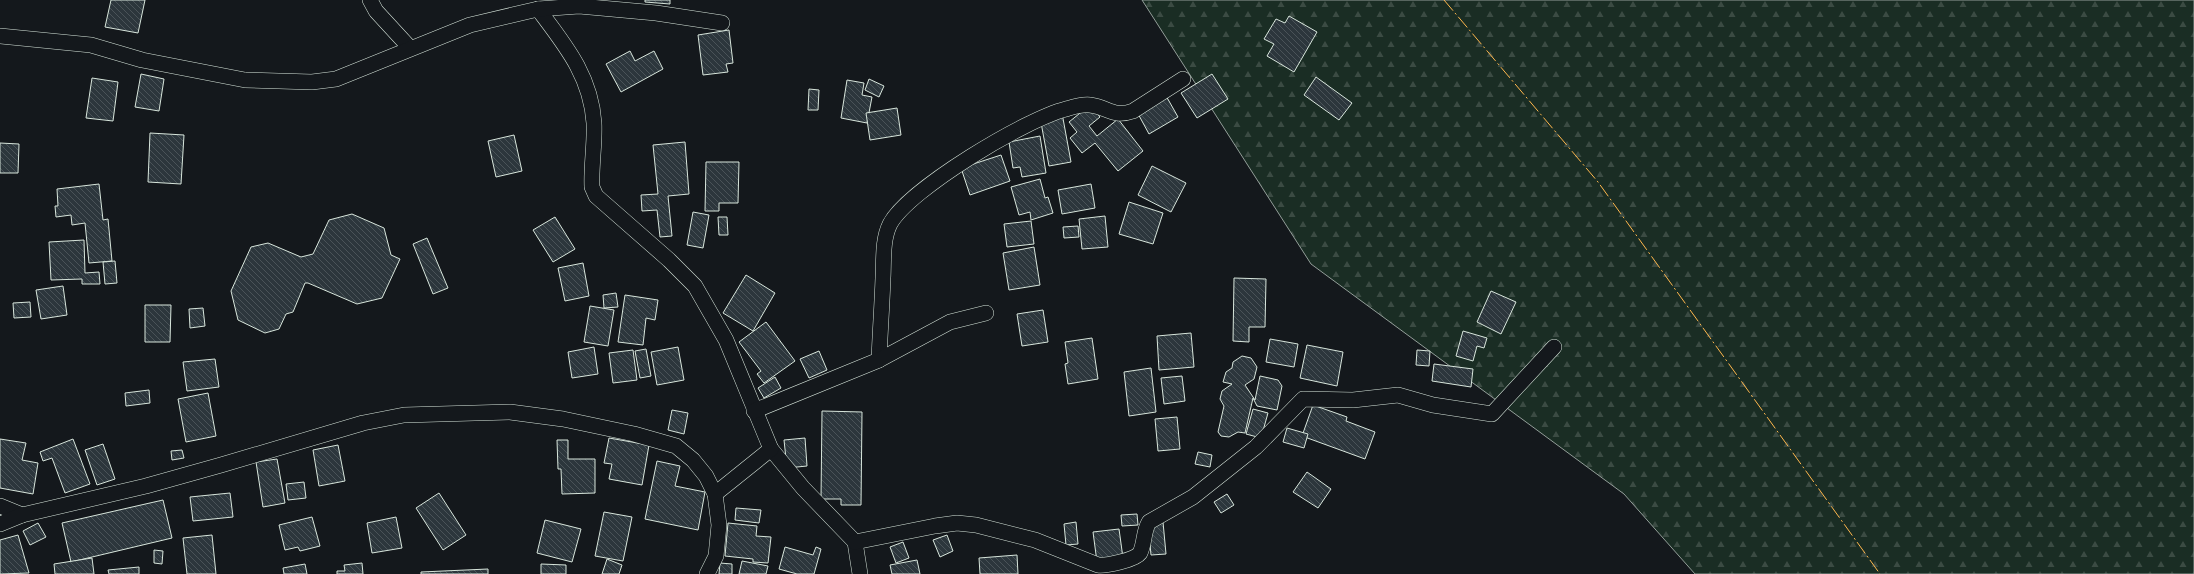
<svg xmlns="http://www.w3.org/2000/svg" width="2194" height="574" viewBox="0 0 2194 574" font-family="Mulish,sans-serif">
  <defs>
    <pattern id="forest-firs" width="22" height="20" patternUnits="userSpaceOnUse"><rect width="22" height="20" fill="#1a2d24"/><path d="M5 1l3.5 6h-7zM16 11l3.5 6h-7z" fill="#3b4b43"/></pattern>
    <pattern id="building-back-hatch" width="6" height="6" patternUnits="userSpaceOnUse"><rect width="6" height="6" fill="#2c363c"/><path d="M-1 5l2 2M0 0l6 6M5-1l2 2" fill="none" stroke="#4a5358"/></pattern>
  </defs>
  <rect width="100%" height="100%" fill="#14181c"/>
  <!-- forest -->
  <polygon fill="url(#forest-firs)" stroke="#939e99" points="1142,0 2194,0 2194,574 1695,574 1624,494 1311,264"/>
  <!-- building -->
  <g fill="url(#building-back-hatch)" stroke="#d8e6dc">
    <polygon points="111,0 145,0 138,33 105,27"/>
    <polygon points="645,0 670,0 670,4 645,2"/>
    <polygon points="1289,16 1317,32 1294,72 1267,56 1274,44 1264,39 1276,19 1285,23"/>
    <polygon points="729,30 733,63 726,64 728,72 703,75 698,35"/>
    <polygon points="630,51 635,61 654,51 663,69 621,92 606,64"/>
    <polygon points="141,74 164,79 159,111 135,107"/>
    <polygon points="1212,74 1228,99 1197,118 1181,93"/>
    <polygon points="1316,77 1352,103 1339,120 1304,95"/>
    <polygon points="92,78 118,82 113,121 86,118"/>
    <polygon points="869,79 884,86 879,97 865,90"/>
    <polygon points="847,80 864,83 862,95 872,97 867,123 841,118"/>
    <polygon points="809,89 819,90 818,110 808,110"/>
    <polygon points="1165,94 1178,117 1149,134 1136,110"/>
    <polygon points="1090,105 1100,117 1089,126 1097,136 1118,119 1143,151 1118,171 1095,143 1082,153 1070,138 1077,132 1069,122"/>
    <polygon points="897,108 901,135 870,140 866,113"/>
    <polygon points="1062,113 1071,162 1049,166 1040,117"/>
    <polygon points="150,133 184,135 181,184 148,182"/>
    <polygon points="514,135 522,171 496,177 488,141"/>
    <polygon points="1040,136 1046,173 1022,177 1020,167 1013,168 1009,142"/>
    <polygon points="685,142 689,194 668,196 672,236 660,237 657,210 642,211 641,195 658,194 653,145"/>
    <polygon points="0,143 19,144 18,173 0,173"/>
    <polygon points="1001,155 1010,181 970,195 961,168"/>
    <polygon points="706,162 739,162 738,203 719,203 719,211 705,211"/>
    <polygon points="1152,166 1186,183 1171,212 1138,195"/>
    <polygon points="1040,179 1045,198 1048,197 1053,213 1031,220 1030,212 1019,215 1011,187"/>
    <polygon points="99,184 103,220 108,219 112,261 89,263 85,223 72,225 71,215 56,217 55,206 58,206 57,189"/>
    <polygon points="1091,184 1095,208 1062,214 1058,190"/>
    <polygon points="1129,202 1163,213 1153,244 1119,234"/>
    <polygon points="693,212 709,215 703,248 687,245"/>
    <polygon points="352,214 384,228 391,255 400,259 382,298 357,304 308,283 305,283 293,312 286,314 279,329 265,333 238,320 231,291 251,247 268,243 301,257 313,254 329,220"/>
    <polygon points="1105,216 1108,247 1082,249 1079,219"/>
    <polygon points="555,217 575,249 553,262 533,230"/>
    <polygon points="718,217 727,217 728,235 719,235"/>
    <polygon points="1031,221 1034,244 1007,247 1004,224"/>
    <polygon points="1078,226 1079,237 1064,238 1063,227"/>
    <polygon points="427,238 448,288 433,294 413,244"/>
    <polygon points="84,240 85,273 99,272 100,284 82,284 82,279 51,280 49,242"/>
    <polygon points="1034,247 1040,285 1009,290 1003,253"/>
    <polygon points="115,261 117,283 105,284 103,262"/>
    <polygon points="583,263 589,296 565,301 558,268"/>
    <polygon points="746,275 775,293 753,331 723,313"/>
    <polygon points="1234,278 1266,279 1265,327 1249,327 1249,342 1233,341"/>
    <polygon points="63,286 67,315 41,319 36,290"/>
    <polygon points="1491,291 1516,302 1501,334 1477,322"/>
    <polygon points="616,293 618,307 604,308 603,295"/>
    <polygon points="625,295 658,300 655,320 646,318 643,345 618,342"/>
    <polygon points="30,302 31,317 14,318 13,303"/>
    <polygon points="145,305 171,305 170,342 145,342"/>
    <polygon points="590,306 614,310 608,346 584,342"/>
    <polygon points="203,308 205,326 190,328 189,309"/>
    <polygon points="1043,310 1048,342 1022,346 1017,314"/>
    <polygon points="766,322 795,361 764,383 757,374 761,371 739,342"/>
    <polygon points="1463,331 1487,338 1484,348 1477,346 1473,361 1456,356"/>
    <polygon points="1191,333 1194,367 1159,370 1157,336"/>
    <polygon points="1092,338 1098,379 1068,384 1065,364 1068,363 1065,342"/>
    <polygon points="1270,339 1298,344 1294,367 1266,362"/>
    <polygon points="1307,345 1343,352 1337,386 1300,378"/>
    <polygon points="594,347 598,374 572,378 568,352"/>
    <polygon points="678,347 684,380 657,385 651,352"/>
    <polygon points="646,349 651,376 640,378 635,351"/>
    <polygon points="633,350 637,380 613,383 609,353"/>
    <polygon points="1417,350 1430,351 1429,366 1416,365"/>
    <polygon points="819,351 827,370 809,378 800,359"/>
    <polygon points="1242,356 1251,358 1257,367 1254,379 1245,385 1255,400 1260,376 1278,380 1282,386 1277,410 1257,406 1253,398 1245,433 1238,432 1229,437 1221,436 1218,432 1224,406 1220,399 1222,391 1232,384 1223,382 1226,372 1232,368 1233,362"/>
    <polygon points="215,359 219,387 187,391 183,362"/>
    <polygon points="1434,364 1473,369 1471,387 1432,381"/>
    <polygon points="1151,368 1156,412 1129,416 1124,372"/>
    <polygon points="1182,376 1185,401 1164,404 1161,378"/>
    <polygon points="775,377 781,388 764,398 758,388"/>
    <polygon points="149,390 150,403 126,406 125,393"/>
    <polygon points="208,393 216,436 186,442 178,399"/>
    <polygon points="1313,405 1347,417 1346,421 1375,432 1365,459 1302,436"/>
    <polygon points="1253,409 1268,413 1261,438 1246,434"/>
    <polygon points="672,410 688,413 684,434 668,430"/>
    <polygon points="822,411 862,412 861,505 841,505 841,499 821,499"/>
    <polygon points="1177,417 1180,449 1158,451 1155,419"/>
    <polygon points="1287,428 1308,434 1304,448 1283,442"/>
    <polygon points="609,438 649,445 642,485 609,479 612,464 604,463"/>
    <polygon points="805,438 807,466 787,468 784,440"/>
    <polygon points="0,439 26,443 22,460 38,463 33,494 0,488"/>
    <polygon points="73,439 90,484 65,493 52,458 43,461 40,452"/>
    <polygon points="557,440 568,440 568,459 595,459 595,493 562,494 561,469 558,469"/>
    <polygon points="103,444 115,479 97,485 85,450"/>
    <polygon points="338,445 345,481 319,486 313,450"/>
    <polygon points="182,450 184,458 172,460 171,451"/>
    <polygon points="1198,452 1212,455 1210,467 1195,464"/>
    <polygon points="277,459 285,503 263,507 256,462"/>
    <polygon points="657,461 680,466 675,486 705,492 698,530 645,519"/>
    <polygon points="1307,472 1331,489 1318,508 1293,492"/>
    <polygon points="304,482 306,498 288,500 286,484"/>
    <polygon points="230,493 233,517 193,521 190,497"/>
    <polygon points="439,493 466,535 443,550 416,508"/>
    <polygon points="1227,494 1234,505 1221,513 1214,502"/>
    <polygon points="163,500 172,538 71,562 62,523"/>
    <polygon points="736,508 761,510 759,523 735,520"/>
    <polygon points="604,512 632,517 623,561 595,556"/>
    <polygon points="1137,514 1138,525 1122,526 1121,515"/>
    <polygon points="312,517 320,546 300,551 298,547 285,550 279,525"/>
    <polygon points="396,517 402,548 372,553 367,523"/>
    <polygon points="545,520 581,529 572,562 537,553"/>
    <polygon points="1076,522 1078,544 1066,545 1064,524"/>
    <polygon points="1163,522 1166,554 1151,555 1148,523"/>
    <polygon points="38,523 46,537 30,545 23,531"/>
    <polygon points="728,523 757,526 756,536 771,537 768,563 753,562 753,559 725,556"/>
    <polygon points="1119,529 1123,558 1097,562 1093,532"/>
    <polygon points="18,535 29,573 0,574 0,540"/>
    <polygon points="212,535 216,574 187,574 183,538"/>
    <polygon points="947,535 953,551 940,557 933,540"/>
    <polygon points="903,542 909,558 896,563 890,547"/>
    <polygon points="785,547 813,555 816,547 821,549 814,574 797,574 779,569"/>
    <polygon points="154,550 163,551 162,564 154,563"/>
    <polygon points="1017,555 1018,574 980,574 979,558"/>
    <polygon points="92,558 94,574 55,574 54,564"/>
    <polygon points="607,559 622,565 619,574 602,574"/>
    <polygon points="917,560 920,574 892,574 890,565"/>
    <polygon points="742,561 768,566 766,574 739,574"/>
    <polygon points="362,563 363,574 337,574 337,571 345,571 344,565"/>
    <polygon points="720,563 732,564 732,574 719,574"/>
    <polygon points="305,564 307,574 284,574 283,568"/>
    <polygon points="541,564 566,565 566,574 541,574"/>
    <polygon points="139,567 139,574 109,574 108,570"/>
    <polygon points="488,569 488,574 421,574 421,572"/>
  </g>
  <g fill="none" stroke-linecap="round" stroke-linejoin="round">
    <!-- street casing -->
    <g stroke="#d8e6dc" stroke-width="16">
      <g id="street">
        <polyline points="370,0 376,11 410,48"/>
        <path d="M538,9C565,45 591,76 594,123C595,144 591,166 592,187L596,196L669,260L695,286L726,340L771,449L803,488L855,542L860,574"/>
        <polyline points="0,36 91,45 142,60 245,80 312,82 336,79 470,25 538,9 579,6 656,13 722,23"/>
        <path d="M879,360C880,333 882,306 883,278C884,261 882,240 890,224C909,189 1026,119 1066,109C1073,107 1082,104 1090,105C1108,107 1113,118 1133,111L1183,79"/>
        <polyline points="754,411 879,360 950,322 986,313"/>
        <polyline points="715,494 771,449"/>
        <polyline points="0,506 22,515"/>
        <polyline points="0,524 22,515 146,486 221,465 363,423 404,415 510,412 563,419 634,434 676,446 693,460 706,476 715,494 719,525 716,556 707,574"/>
        <path d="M855,542L935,526L957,523L976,525L1035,540L1098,565C1106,566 1135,560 1140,553C1145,543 1143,532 1149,522L1193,497L1256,447L1303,399L1353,400L1398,395L1433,405L1492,414L1554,347"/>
      </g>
    </g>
    <!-- street -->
    <use href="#street" stroke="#14181c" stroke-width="15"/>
    <!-- power -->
    <polyline stroke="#ffb74d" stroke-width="1" stroke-dasharray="14 3 2 3" stroke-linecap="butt" points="1444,0 1598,182 1880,574"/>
  </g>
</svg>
